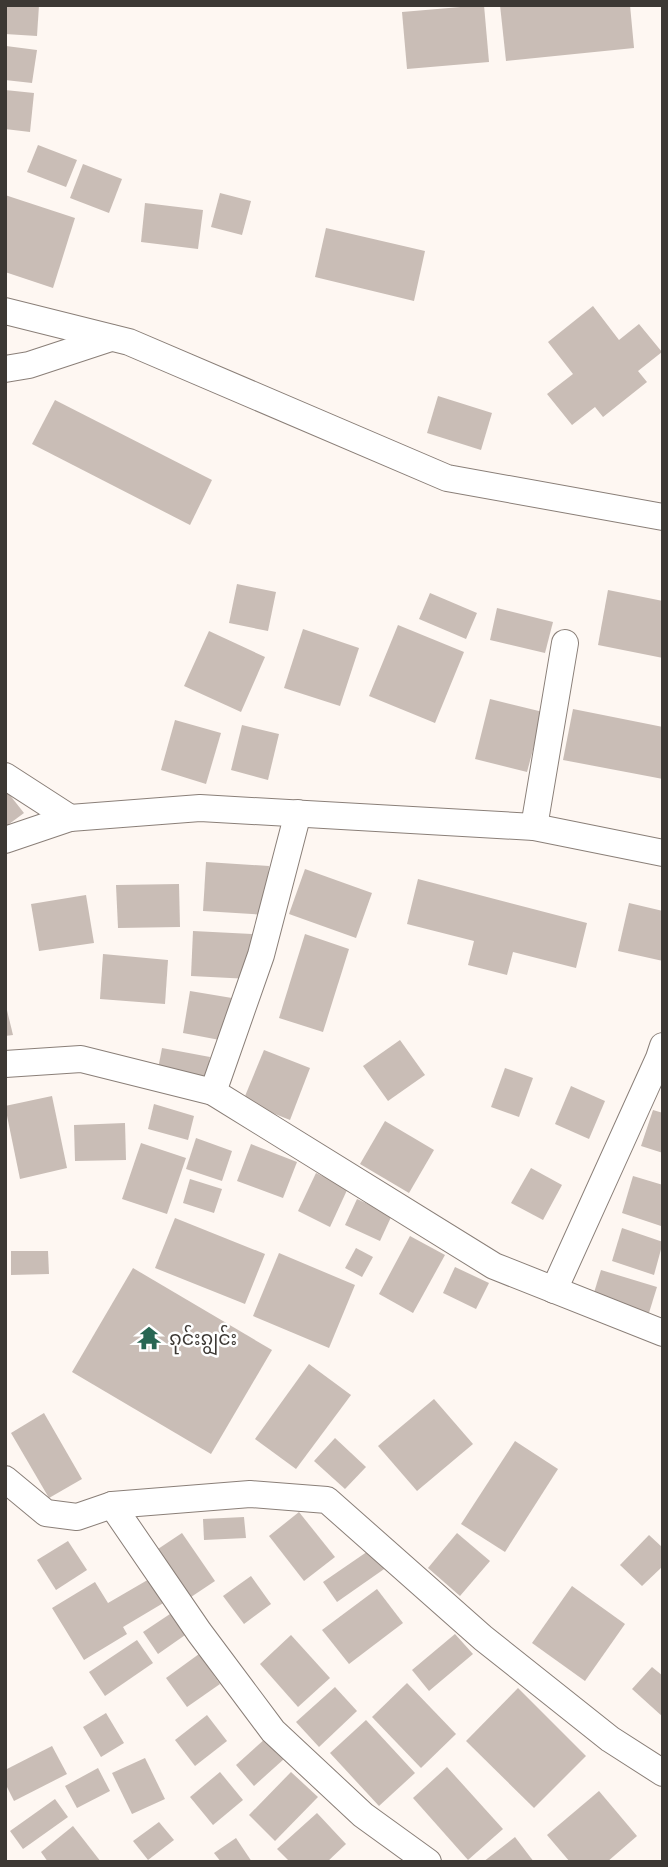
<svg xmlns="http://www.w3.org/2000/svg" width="668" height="1867" viewBox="0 0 668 1867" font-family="Merriweather,'Noto Sans Myanmar',serif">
  <rect width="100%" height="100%" fill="#fef7f2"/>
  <!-- building -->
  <g fill="#c9bdb6">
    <polygon points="5,5 39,5 37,36 5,34"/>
    <polygon points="484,5 489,62 407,69 402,12"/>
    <polygon points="500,5 630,5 634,48 506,61"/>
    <polygon points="6,46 37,50 32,83 5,80"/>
    <polygon points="5,90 34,93 30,132 5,129"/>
    <polygon points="38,145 77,160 66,187 27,172"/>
    <polygon points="83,164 122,179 109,213 70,198"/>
    <polygon points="220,193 251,201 242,235 211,227"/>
    <polygon points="5,195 75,218 53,288 5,272"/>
    <polygon points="145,203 203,210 198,249 141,242"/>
    <polygon points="326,228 425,251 414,301 315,277"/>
    <polygon points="593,306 619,340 639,324 662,352 638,371 647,382 603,417 595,407 572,425 547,394 573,374 548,342"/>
    <polygon points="438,396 492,413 481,450 427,433"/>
    <polygon points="55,400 212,480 190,525 32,444"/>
    <polygon points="237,584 276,592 268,631 229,623"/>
    <polygon points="608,590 663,601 663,658 598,645"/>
    <polygon points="430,593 477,613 466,639 419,619"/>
    <polygon points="497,608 553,622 545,653 490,640"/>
    <polygon points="398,625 464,652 435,723 369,696"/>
    <polygon points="303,629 359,648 340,706 284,688"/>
    <polygon points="209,631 265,657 241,712 184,686"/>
    <polygon points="490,699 543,712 527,772 475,759"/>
    <polygon points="573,709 663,727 663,779 563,760"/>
    <polygon points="175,720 221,733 206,784 161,770"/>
    <polygon points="242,725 279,734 268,780 231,770"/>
    <polygon points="5,789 24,813 5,827"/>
    <polygon points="206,862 269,866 266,915 203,911"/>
    <polygon points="305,869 372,893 356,938 289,914"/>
    <polygon points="418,879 587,923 576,968 513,952 507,975 468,965 474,941 407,924"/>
    <polygon points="179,884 180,927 118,928 116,885"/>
    <polygon points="86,895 94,943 39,951 31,904"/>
    <polygon points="629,903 663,911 663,961 618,951"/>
    <polygon points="193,931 252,934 250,979 191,976"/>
    <polygon points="305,934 349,949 323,1032 279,1018"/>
    <polygon points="103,954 168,960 165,1004 100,999"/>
    <polygon points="190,991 232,998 225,1041 183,1033"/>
    <polygon points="5,1002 13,1035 5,1036"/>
    <polygon points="400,1040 425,1075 388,1101 363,1066"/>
    <polygon points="162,1048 210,1057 206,1078 158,1069"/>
    <polygon points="264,1050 310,1068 290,1120 243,1101"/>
    <polygon points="505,1068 533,1078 519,1117 491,1107"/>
    <polygon points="571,1086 605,1101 589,1139 555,1124"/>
    <polygon points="52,1096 67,1168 20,1179 5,1106"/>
    <polygon points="154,1104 194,1116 188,1140 148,1129"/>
    <polygon points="653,1110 663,1113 663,1153 641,1146"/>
    <polygon points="385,1121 434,1150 409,1193 360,1164"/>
    <polygon points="125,1123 126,1160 75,1161 74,1125"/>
    <polygon points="196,1138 232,1151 222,1181 186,1169"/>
    <polygon points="141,1143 186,1158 167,1214 122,1199"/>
    <polygon points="251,1144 297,1162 283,1198 237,1181"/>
    <polygon points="531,1168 562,1185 543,1220 511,1203"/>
    <polygon points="316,1173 348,1188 330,1227 298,1211"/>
    <polygon points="633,1176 663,1185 661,1226 622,1213"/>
    <polygon points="190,1179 222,1189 214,1213 183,1203"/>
    <polygon points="357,1199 392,1215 380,1241 345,1225"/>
    <polygon points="175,1218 265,1254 245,1304 155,1268"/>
    <polygon points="622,1228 663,1242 654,1275 612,1261"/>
    <polygon points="410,1236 445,1255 413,1313 379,1294"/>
    <polygon points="356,1248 373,1257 362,1277 345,1268"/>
    <polygon points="11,1251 48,1251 49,1274 11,1275"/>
    <polygon points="279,1253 355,1285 329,1348 253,1316"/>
    <polygon points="455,1267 489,1283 476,1309 443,1293"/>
    <polygon points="133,1268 272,1350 211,1454 72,1372"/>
    <polygon points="601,1270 657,1287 648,1316 592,1299"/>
    <polygon points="309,1364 351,1395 296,1469 255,1439"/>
    <polygon points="434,1399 473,1444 417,1491 378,1446"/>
    <polygon points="44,1413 82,1479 49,1498 11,1433"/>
    <polygon points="335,1438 366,1467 345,1489 314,1461"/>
    <polygon points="515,1441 558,1469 505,1552 461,1524"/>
    <polygon points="299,1512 335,1557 304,1581 269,1536"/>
    <polygon points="244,1517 246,1538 204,1540 203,1519"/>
    <polygon points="182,1533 215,1581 191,1597 158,1549"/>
    <polygon points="457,1533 490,1561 460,1596 428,1568"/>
    <polygon points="649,1535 663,1548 663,1566 642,1586 620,1565"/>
    <polygon points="68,1541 87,1570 56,1590 37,1560"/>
    <polygon points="374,1547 387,1567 337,1602 323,1582"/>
    <polygon points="251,1576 271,1604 244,1624 223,1596"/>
    <polygon points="151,1578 165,1602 123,1627 127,1634 84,1660 52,1608 95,1582 108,1603"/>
    <polygon points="572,1586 625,1624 585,1681 532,1643"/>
    <polygon points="377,1589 403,1623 349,1664 322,1630"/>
    <polygon points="173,1612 188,1633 158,1654 143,1632"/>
    <polygon points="455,1634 473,1654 429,1691 412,1670"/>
    <polygon points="291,1635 330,1678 298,1707 260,1664"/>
    <polygon points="137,1640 153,1663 105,1696 89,1672"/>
    <polygon points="199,1654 220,1684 187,1707 166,1678"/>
    <polygon points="652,1667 663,1676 663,1717 632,1689"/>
    <polygon points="407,1683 456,1734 421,1768 372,1717"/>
    <polygon points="335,1687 357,1711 319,1747 296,1722"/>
    <polygon points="518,1688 586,1756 534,1808 466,1741"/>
    <polygon points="106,1713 124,1743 101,1757 83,1727"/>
    <polygon points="207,1715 227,1741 195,1766 175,1740"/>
    <polygon points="366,1720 415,1773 379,1806 330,1753"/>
    <polygon points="266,1738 284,1759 254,1786 236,1765"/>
    <polygon points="52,1746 67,1774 14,1801 5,1783 5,1770"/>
    <polygon points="145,1758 165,1799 132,1814 112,1773"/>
    <polygon points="447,1767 503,1829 468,1860 413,1798"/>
    <polygon points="98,1768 110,1791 77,1808 65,1786"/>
    <polygon points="220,1772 243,1800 213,1825 190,1797"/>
    <polygon points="291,1772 318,1797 275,1841 249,1815"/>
    <polygon points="599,1791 637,1836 607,1862 570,1862 547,1835"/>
    <polygon points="55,1799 68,1817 23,1849 10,1831"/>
    <polygon points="317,1813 346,1844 327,1862 290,1862 277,1849"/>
    <polygon points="159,1822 174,1840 148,1860 133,1841"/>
    <polygon points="73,1826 101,1862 48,1862 41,1852"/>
    <polygon points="515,1837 534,1862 483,1862"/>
    <polygon points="236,1838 252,1862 221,1862 214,1853"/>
  </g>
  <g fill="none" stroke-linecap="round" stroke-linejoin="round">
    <!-- street casing -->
    <g stroke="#8a7f78" stroke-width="28">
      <g id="street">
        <polyline points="5,311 129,342 447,478 663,517"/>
        <polyline points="5,369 29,365 111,338"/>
        <polyline points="5,776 70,818"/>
        <polyline points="534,827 565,643"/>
        <polyline points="5,840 70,818 200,808 534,827 663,853"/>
        <polyline points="5,1064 81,1059 213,1092 494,1266 663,1333"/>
        <polyline points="213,1092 261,955 298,813"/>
        <polyline points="554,1290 659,1058 663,1046"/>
        <polyline points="5,1479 46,1513 77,1517 112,1505 250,1494 327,1500 483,1638 610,1739 663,1773"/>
        <polyline points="112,1505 199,1632 273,1731 363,1815 428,1862"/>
      </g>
    </g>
    <!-- street -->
    <use href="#street" stroke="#fff" stroke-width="26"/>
  </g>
  <!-- icons -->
  <defs>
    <g id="temple-bare" transform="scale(1.89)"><path d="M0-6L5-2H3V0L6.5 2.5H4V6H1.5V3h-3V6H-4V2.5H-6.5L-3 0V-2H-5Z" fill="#286653" stroke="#fff" stroke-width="2.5" paint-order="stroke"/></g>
  </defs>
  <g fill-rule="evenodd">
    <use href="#temple-bare" x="149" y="1338"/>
  </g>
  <g text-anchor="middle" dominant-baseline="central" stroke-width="5" stroke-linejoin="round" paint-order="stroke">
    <!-- poi labels -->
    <g font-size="19" fill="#3c3834" stroke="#fff" text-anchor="start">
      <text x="169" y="1338">ၵုင်းၵျွင်း</text>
    </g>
  </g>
  <!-- border -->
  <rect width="668" height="1867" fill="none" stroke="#3c3834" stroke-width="14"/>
</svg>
